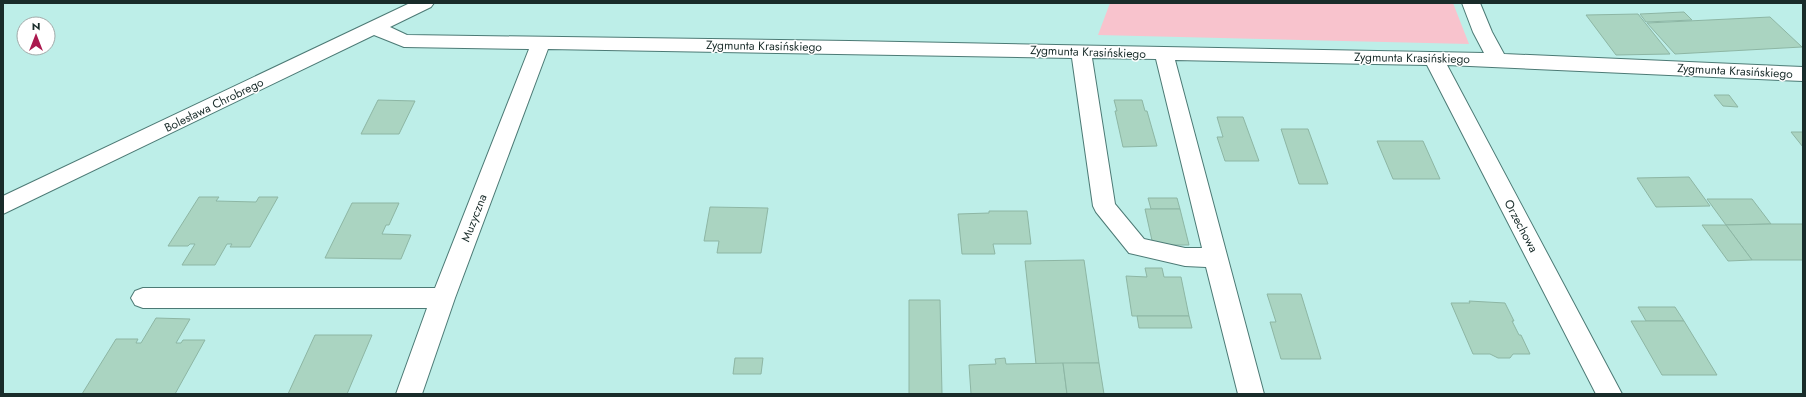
<svg xmlns="http://www.w3.org/2000/svg" width="1806" height="397" viewBox="0 0 1806 397" font-family="Jost,sans-serif">
  <rect width="100%" height="100%" fill="#bdeee8"/>
  <!-- green -->
  <polygon fill="#f8c3cd" points="1110,3 1453,3 1469,44 1098,35"/>
  <!-- building -->
  <g fill="#aad4c1" stroke="#8db6a4">
    <polygon points="1684,12 1692,20 1646,22 1640,14"/>
    <polygon points="1638,14 1670,54 1616,55 1586,15"/>
    <polygon points="1770,17 1802,47 1675,54 1647,23"/>
    <polygon points="1714,95 1729,95 1738,107 1723,106"/>
    <polygon points="378,100 415,101 399,134 361,134"/>
    <polygon points="1114,100 1142,100 1145,111 1147,111 1157,146 1123,147 1115,111 1117,111"/>
    <polygon points="1217,117 1243,117 1259,161 1225,161 1217,137 1223,137"/>
    <polygon points="1281,129 1308,129 1328,184 1299,184"/>
    <polygon points="1791,132 1803,132 1803,147"/>
    <polygon points="1377,141 1423,141 1440,179 1393,179"/>
    <polygon points="1689,177 1710,206 1656,207 1637,178"/>
    <polygon points="199,197 219,197 216,201 256,202 259,197 278,197 250,247 230,247 232,244 227,244 215,265 182,265 195,244 190,244 188,246 168,246"/>
    <polygon points="1148,198 1177,198 1180,209 1151,209"/>
    <polygon points="1707,199 1752,199 1771,224 1726,225"/>
    <polygon points="352,203 399,203 389,225 386,225 382,234 411,235 401,259 325,258"/>
    <polygon points="710,207 768,208 761,253 717,253 719,241 704,241"/>
    <polygon points="1145,209 1180,209 1189,245 1153,245"/>
    <polygon points="989,211 1027,211 1031,244 993,244 995,254 962,254 958,214 989,213"/>
    <polygon points="1771,224 1803,224 1803,260 1752,260 1726,225"/>
    <polygon points="1702,225 1726,225 1752,260 1728,261"/>
    <polygon points="1084,260 1099,363 1036,364 1025,261"/>
    <polygon points="1145,268 1162,268 1164,277 1181,277 1189,316 1132,316 1126,276 1147,277"/>
    <polygon points="1267,294 1301,294 1321,359 1281,359 1270,322 1276,322"/>
    <polygon points="909,300 940,300 942,394 909,394"/>
    <polygon points="1469,301 1505,303 1514,321 1512,321 1519,335 1521,335 1530,354 1513,354 1510,358 1498,358 1490,354 1473,354 1451,303 1470,303"/>
    <polygon points="1638,307 1675,307 1684,321 1646,321"/>
    <polygon points="1137,316 1189,316 1192,328 1139,328"/>
    <polygon points="156,318 190,319 176,343 181,343 183,340 205,340 175,394 82,394 116,339 138,339 136,343 141,343"/>
    <polygon points="1631,321 1684,321 1717,375 1662,375"/>
    <polygon points="315,335 372,335 347,394 288,394"/>
    <polygon points="735,358 763,358 761,374 733,374"/>
    <polygon points="1005,358 1006,364 1063,363 1067,394 971,394 969,365 996,364 995,359"/>
    <polygon points="1063,363 1099,363 1104,394 1067,394"/>
  </g>
  <g fill="none" stroke-linecap="round" stroke-linejoin="round">
    <!-- minor casing -->
    <g stroke="#4c7a75" stroke-width="2">
      <path id="minor" d="M410,3H434L431,7L390,27L407,35L849,41L1484,53L1473,32L1462,3H1480L1492,32L1504,54L1803,67V81L1447,65L1622,394H1596L1427,65L1175,60L1264,394H1238L1206,267L1185,266L1129,253L1096,212L1093,206L1072,58L548,49L455,298L422,394H396L427,308H143L135,305L131,298L135,291L143,288H435L529,49L404,47L374,35L3,214V196ZM1092,58L1156,59L1202,248H1185L1144,239L1115,204Z"/>
    </g>
    <!-- minor -->
    <use href="#minor" fill="#fff" fill-rule="evenodd"/>
  </g>
  <g text-anchor="middle" dominant-baseline="central" stroke-width="3" stroke-linejoin="round" paint-order="stroke">
    <!-- street labels -->
    <g font-size="12" fill="#192c2a" stroke="#fff">
      <text transform="translate(764 46) rotate(1)">Zygmunta Krasińskiego</text>
      <text transform="translate(1088 52) rotate(2)">Zygmunta Krasińskiego</text>
      <text transform="translate(1412 58) rotate(1)">Zygmunta Krasińskiego</text>
      <text transform="translate(1735 71) rotate(3)">Zygmunta Krasińskiego</text>
      <text transform="translate(214 105) rotate(-26)">Bolesława Chrobrego</text>
      <text transform="translate(474 218) rotate(-69)">Muzyczna</text>
      <text transform="translate(1521 226) rotate(62)">Orzechowa</text>
    </g>
  </g>
  <!-- border -->
  <rect width="1806" height="397" fill="none" stroke="#192c2a" stroke-width="8"/>
  <!-- north arrow -->
  <g transform="translate(36 36)"><circle r="19" fill="#ffffff" stroke="#a3abaa"/>
  <path d="M0-3L7 15L0 10L-7 15Z" fill="#ab194e"/>
  <text y="-6" font-size="11" font-weight="bold" text-anchor="middle" fill="#192c2a">N</text>
  </g>
</svg>
